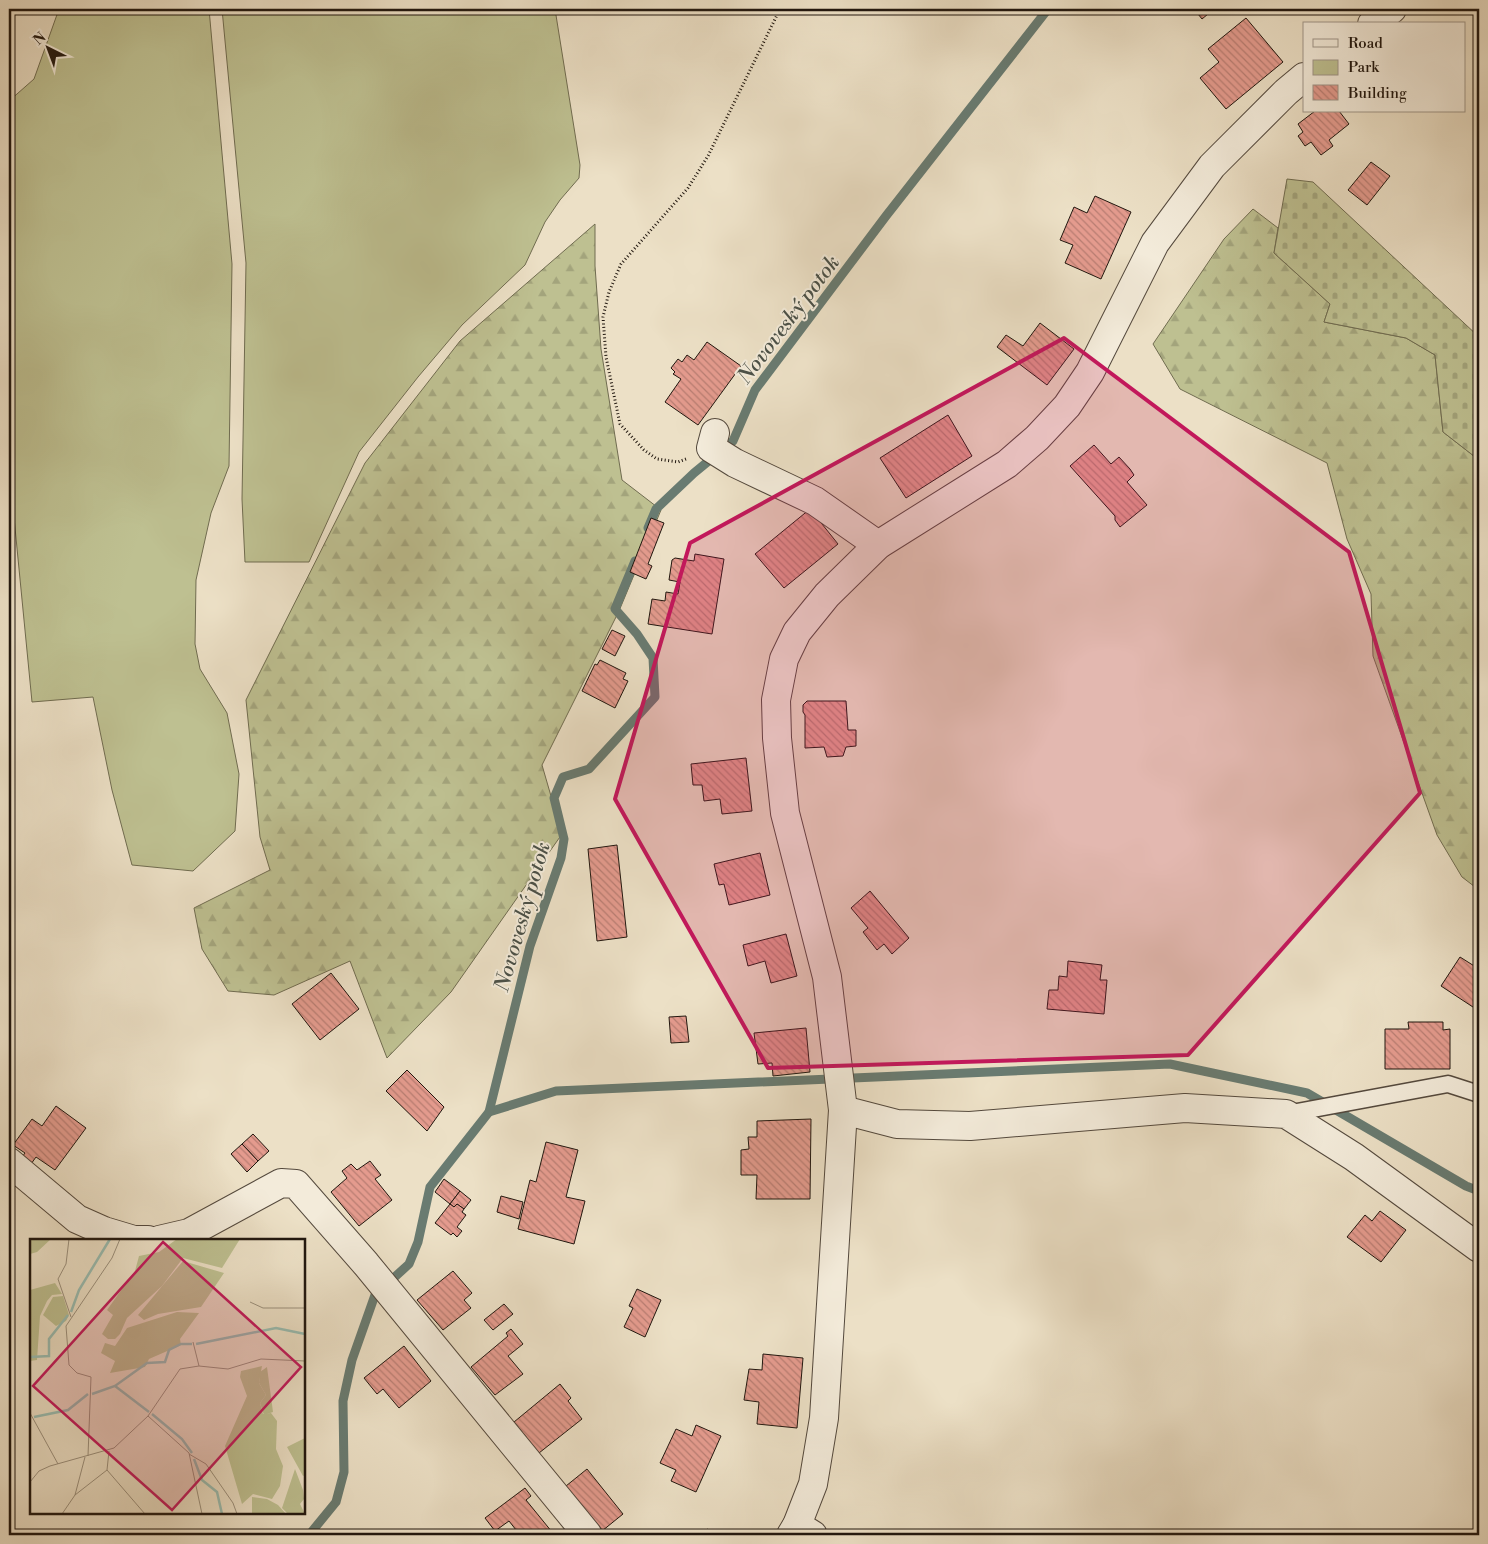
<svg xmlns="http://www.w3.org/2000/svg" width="1488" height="1544" viewBox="0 0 1488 1544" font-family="'Libre Bodoni',serif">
  <defs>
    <pattern id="forest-firs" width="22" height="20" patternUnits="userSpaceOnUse" patternTransform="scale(1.25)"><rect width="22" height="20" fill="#bec091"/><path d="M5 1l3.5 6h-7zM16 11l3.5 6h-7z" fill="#a3a47c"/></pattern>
    <pattern id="cemetery-stones" width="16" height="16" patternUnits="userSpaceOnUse" patternTransform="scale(1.25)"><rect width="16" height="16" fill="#bec091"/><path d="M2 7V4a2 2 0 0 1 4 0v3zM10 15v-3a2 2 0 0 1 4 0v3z" fill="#a3a47c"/></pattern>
    <pattern id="building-back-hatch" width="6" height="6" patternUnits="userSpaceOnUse" patternTransform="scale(1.25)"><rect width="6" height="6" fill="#e49b8e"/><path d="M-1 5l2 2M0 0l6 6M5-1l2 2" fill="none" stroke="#b87d72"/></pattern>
  </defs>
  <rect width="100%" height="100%" fill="#ece0c6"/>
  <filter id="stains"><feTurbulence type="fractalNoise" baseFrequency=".004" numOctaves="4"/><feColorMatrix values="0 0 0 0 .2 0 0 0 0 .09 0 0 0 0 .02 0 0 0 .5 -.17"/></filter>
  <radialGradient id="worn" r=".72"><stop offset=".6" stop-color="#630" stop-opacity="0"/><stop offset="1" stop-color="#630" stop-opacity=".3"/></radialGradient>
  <!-- green -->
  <g fill="#bec091" stroke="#706c50">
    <polygon points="59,9 209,9 232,264 229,466 211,513 196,580 195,644 200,669 227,713 239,774 235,831 193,871 132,865 112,790 93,697 32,702 9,466 9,101 34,79"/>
    <polygon points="222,9 555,9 580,165 579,178 560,200 545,222 525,265 462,325 418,377 359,452 309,562 245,562 242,499 246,263"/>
  </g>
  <!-- forest -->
  <g fill="url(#forest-firs)" stroke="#706c50">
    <polygon points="1253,209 1278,228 1274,253 1330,304 1324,322 1406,338 1435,355 1443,432 1479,460 1479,890 1462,877 1437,835 1373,656 1371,594 1347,539 1327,463 1180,389 1153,344 1224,239"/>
    <polygon points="595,224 595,266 601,349 622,480 661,510 619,611 542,765 562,834 451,992 387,1058 350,961 274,995 228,991 202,949 194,908 270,870 260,837 246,700 365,463 460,341"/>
  </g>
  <!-- cemetery -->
  <polygon fill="url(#cemetery-stones)" stroke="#706c50" points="1287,179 1313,182 1479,337 1479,460 1443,432 1435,355 1406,338 1324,322 1330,304 1274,253"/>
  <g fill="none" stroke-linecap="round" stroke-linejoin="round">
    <!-- stream -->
    <g stroke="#697b71" stroke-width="9">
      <polyline points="648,528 656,509 694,473 733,441 755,390 886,216 1048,9"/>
      <polyline points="489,1112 556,1091 1170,1064 1307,1093 1466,1186 1479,1191"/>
      <polyline points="309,1535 336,1502 344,1472 343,1401 352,1360 375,1295 409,1264 418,1242 430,1187 489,1112 530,946 561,858 564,839 554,798 563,777 589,769 655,697 653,658 637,634 615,609 635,561"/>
    </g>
  </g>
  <!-- building -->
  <g fill="url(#building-back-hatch)" stroke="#21170f">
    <polygon points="1194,9 1214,9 1202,19"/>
    <polygon points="1246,18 1283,62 1226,109 1200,78 1219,62 1208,49"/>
    <polygon points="1315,111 1339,111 1349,124 1329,140 1333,146 1321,155 1311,142 1305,146 1298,136 1303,132 1298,124"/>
    <polygon points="1371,162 1390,176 1367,205 1348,190"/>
    <polygon points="1095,196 1131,212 1101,279 1065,263 1073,245 1060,240 1074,207 1087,213"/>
    <polygon points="1040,323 1074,349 1047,385 997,347 1006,335 1023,346"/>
    <polygon points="707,342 741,366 698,425 665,402 681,379 673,374 675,372 671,368 678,359 682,362 687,355 694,360"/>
    <polygon points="948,415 972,456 906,498 880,458"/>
    <polygon points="1094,445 1111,464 1119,457 1130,469 1134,475 1127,482 1147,505 1120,527 1115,520 1115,516 1070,466"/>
    <polygon points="810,509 838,544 784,588 755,554"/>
    <polygon points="651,518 664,523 648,564 652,566 646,579 630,572"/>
    <polygon points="695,554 724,559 712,634 648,624 652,599 665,601 666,592 678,594 680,582 669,580 672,560 675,558 694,561"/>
    <polygon points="612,630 625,636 615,656 602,649"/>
    <polygon points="600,660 626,673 623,679 628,681 615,708 582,691 595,664 597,665"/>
    <polygon points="807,701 846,701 848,730 856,730 856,746 846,747 843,756 827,757 824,747 805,748 805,715 803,712 803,705"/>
    <polygon points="746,758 752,811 722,814 720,799 704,801 702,785 693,785 691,764"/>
    <polygon points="617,845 627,937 597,941 588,849"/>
    <polygon points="760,853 770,895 729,905 724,884 719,885 714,864"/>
    <polygon points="870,891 909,938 892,954 884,944 877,950 863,932 868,928 851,908"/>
    <polygon points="786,934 797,976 771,983 765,961 748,966 743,945"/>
    <polygon points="1460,957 1479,969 1479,1011 1441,986"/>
    <polygon points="1068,961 1102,965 1100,980 1107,980 1104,1014 1047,1009 1049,990 1058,990 1059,976 1067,977"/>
    <polygon points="331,973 359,1009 320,1040 292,1004"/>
    <polygon points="686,1016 689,1042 671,1043 669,1017"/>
    <polygon points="1408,1022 1443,1022 1443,1030 1450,1029 1450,1069 1385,1069 1385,1029 1409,1029"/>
    <polygon points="806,1028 810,1072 773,1076 772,1063 758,1064 754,1033"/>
    <polygon points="407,1070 444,1107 427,1131 386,1091"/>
    <polygon points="56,1106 86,1128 55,1170 36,1157 31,1164 22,1157 25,1153 13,1145 32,1119 42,1126"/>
    <polygon points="811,1119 810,1199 756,1199 757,1175 741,1175 741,1150 749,1149 748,1137 757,1137 757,1121"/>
    <polygon points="253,1134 269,1151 258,1161 242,1144"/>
    <polygon points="546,1142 578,1150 566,1197 585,1201 574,1244 518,1229 530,1180 536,1182"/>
    <polygon points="242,1144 258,1161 247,1172 231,1154"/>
    <polygon points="370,1161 381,1175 375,1179 392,1200 359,1226 331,1192 347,1178 342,1171 351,1164 357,1170"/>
    <polygon points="444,1179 460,1191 450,1204 435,1192"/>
    <polygon points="460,1191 471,1200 464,1209 457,1204 454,1207 450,1204"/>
    <polygon points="501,1196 523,1202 519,1219 497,1212"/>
    <polygon points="450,1204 454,1207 457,1204 464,1209 462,1212 466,1215 457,1227 462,1231 457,1237 453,1233 451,1235 435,1223"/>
    <polygon points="1380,1211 1406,1230 1381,1262 1347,1237 1365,1215 1372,1221"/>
    <polygon points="453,1271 472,1293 464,1300 471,1308 443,1330 417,1300"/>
    <polygon points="637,1289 661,1300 645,1337 624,1327 633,1308 629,1306"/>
    <polygon points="504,1304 513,1314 493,1330 484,1320"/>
    <polygon points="511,1329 523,1344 508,1356 523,1374 495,1395 471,1367 508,1336 506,1333"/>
    <polygon points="404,1346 431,1381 399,1408 383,1389 377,1394 364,1378"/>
    <polygon points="763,1354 803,1358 797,1428 757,1424 759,1402 744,1400 749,1369 762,1370"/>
    <polygon points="560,1384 571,1398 568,1401 582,1419 539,1453 514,1422"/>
    <polygon points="696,1425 721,1436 696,1492 671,1481 676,1470 660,1463 676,1429 692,1436"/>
    <polygon points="587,1469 623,1514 602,1531 566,1486"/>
    <polygon points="525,1488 531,1496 526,1500 552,1532 549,1535 520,1535 509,1521 495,1531 485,1518"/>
    <polygon points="707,1529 718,1535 703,1535"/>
  </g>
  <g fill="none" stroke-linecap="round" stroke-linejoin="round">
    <!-- service casing -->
    <g stroke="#54493d" stroke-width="19">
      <polyline id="service" points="1286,1114 1448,1084 1479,1094"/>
    </g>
    <!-- minor casing -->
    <g stroke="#54493d" stroke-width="30">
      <g id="minor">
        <polyline points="715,433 711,448 735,463 815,501 878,545"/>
        <polyline points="843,1110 897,1124 970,1126 1185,1108 1286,1114 1354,1157 1479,1248"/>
        <polyline points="9,1162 77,1219 104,1231 134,1240 148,1240"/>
        <polyline points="159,1240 189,1233 281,1183 296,1184 366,1264 588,1535"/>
        <polyline points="797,1525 813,1535"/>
      </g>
    </g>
    <!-- tertiary casing -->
    <g stroke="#54493d" stroke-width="30">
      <g id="tertiary">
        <polyline points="1372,24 1392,9"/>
        <polyline points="791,1535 797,1525 813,1484 824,1418 843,1110 827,977 785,813 777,738 776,700 784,659 797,632 827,595 878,545 1007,464 1037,438 1067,406 1090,372 1155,243 1212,166 1286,92 1304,77"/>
      </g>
    </g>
    <!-- path -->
    <polyline stroke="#21170f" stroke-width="3" stroke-dasharray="1 2.5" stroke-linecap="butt" points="686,459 678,462 657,459 644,450 620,424 606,357 603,317 609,292 621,264 688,188 708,156 780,9"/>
    <!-- service -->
    <use href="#service" stroke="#f3ebda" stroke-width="16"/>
    <!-- minor -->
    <use href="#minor" stroke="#f3ebda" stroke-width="28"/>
    <!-- tertiary -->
    <use href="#tertiary" stroke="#f3ebda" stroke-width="28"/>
  </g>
  <!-- marked area -->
  <path fill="#c2185b" fill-opacity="0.2" stroke="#c2185b" stroke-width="4" stroke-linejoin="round" d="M1064,338L1349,552L1420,793L1188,1055L768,1068L615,799L690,543Z"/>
  <g text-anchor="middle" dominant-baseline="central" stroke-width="4" stroke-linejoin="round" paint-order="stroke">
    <!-- water labels -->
    <g font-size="21" font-style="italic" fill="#4b5148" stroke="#f3ebda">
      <text transform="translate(789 320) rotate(-53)">Novoveský potok</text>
      <text transform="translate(523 917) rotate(-74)">Novoveský potok</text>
    </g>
  </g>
  <!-- overview -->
  <g transform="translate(30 1239)">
    <rect width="275" height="275" fill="#ece0c6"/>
    <path d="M147,0H210L192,29L153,19L132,47L97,79L90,95L85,100H78L72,95L83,76L77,71L105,32L109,17L129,13ZM153,22L194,34L171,68L128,75L114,81L108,76ZM25,44L32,55L22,56L17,62L10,77L7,121L0,122V51ZM222,258L237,260L248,266L256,275H222Z" fill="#bec091"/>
    <path d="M0,0H21L7,13L0,15ZM33,57L39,76L36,82L26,87L13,76L23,58ZM147,73L169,74L150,100L151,106L119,120L115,128L80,134L85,122L71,114L75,104L85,107L97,89ZM232,127L229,144L236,156L230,164L233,175L241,174L247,182L246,210L253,227L250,247L242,260L223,255L212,265L195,207L217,157L210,138L211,132ZM265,230L273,251L274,260L270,265L275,275H258L252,269Z" fill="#bec091"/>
    <path d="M237,128L243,173L234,176L230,164L236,156L229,144L230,133ZM275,199V236L273,237L257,208Z" fill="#bec091"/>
    <path fill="none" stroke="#99bdb2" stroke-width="2.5" d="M41,73L49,51L80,0M166,105L246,89L275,95M0,118L19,117V100L38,76M85,147L119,173M62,155L85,147L117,124L135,123L139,111L151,105H162M122,175L152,200L162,214M4,178L38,171L58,155M164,220L172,241L187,253L192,275"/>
    <path fill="none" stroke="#9b907d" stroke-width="1" d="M39,0L36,25L28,40L41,78M220,63L233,69H275M163,103L169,127M0,174L28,225M118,177L159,214L172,275M159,215L176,225L203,264L207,275M58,217L61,138L47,134L39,126L36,87L82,19L90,0M77,231L115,275M0,243L9,232L20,227L84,209L118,177L150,130L169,127L198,130L231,120L275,122M45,256L77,231L79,212M32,275L45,256L55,218"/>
    <path fill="#c2185b" fill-opacity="0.15" stroke="#c2185b" stroke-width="2.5" d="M133,3L271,128L142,271L3,147Z"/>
    <rect width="275" height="275" fill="none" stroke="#21170f" stroke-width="2.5"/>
  </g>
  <!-- margin -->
  <rect width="1488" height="1544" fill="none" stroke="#ece0c6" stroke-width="30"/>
  <rect x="10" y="10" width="1468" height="1524" fill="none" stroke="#21170f" stroke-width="2.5"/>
  <rect x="15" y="15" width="1458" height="1514" fill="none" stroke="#21170f"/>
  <!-- legend -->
  <rect x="1303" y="22" width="162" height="90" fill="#f3ebda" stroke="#9f9689"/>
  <rect x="1313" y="39" width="25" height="8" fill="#f3ebda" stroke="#9f9689"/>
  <text x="1348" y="48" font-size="15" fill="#21170f">Road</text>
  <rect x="1313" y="60" width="25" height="15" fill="#bec091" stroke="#9f9689"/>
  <text x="1348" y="72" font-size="15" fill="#21170f">Park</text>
  <rect x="1313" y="85" width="25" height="15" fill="url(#building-back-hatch)" stroke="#9f9689"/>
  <text x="1348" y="98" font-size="15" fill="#21170f">Building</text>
  <!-- north arrow -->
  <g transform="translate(48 48) rotate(318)" stroke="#f3ebda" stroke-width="4" paint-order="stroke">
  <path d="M0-4L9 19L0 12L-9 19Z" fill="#21170f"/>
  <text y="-8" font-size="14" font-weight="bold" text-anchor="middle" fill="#21170f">N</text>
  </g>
  <rect width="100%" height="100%" filter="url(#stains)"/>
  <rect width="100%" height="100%" fill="url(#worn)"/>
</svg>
